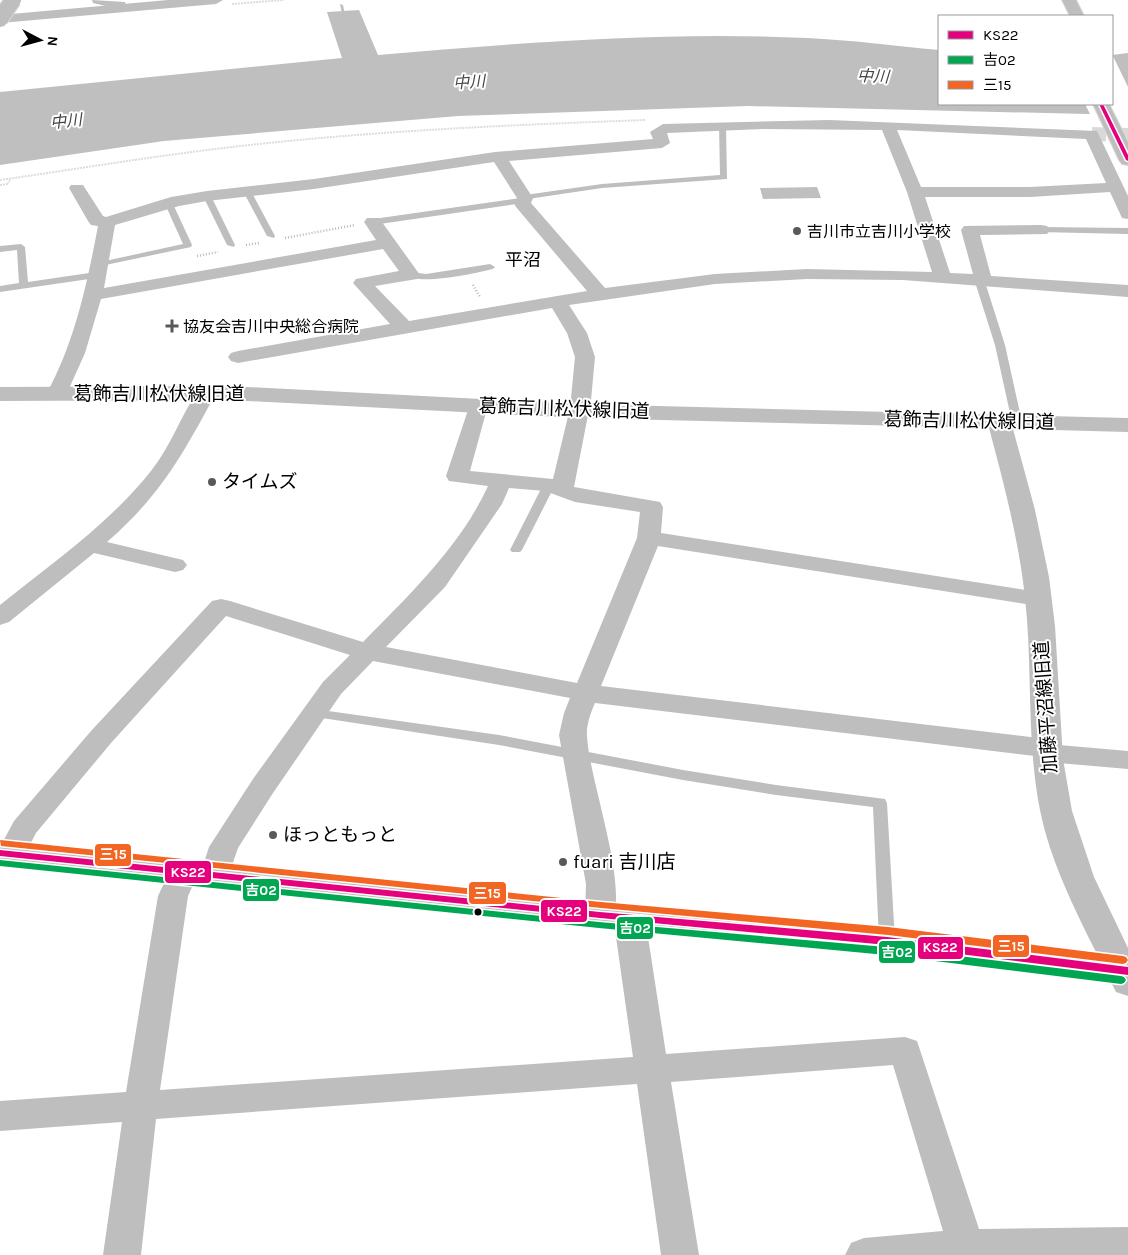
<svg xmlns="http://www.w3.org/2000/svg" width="1128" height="1255" viewBox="0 0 1128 1255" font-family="Karla,'Noto Sans JP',sans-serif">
  <rect width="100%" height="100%" fill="#fff"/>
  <!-- water -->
  <g fill="#bfbfbf">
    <path d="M359,10L378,55C520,43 664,31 807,38C851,40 895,46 939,50V104H1112V55L1128,53V115L748,106L458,116L164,141L0,165V92L342,58L327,12Z"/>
    <polygon points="817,187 821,198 763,199 760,188"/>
  </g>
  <!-- pier -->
  <polygon fill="#fff" points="1112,54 1128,87 1128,117 1091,116 1085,104 1112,104"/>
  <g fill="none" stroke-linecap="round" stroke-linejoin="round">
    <!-- stream -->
    <polygon fill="#bfbfbf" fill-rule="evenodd" points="340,4 343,5 346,20 343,19"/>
    <!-- minor-tunnel -->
    <polyline stroke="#d9d9d9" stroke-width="14" stroke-dasharray="14 8" stroke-linecap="butt" points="1092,134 1128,135"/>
    <!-- primary casing -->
    <g stroke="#dbdbdb" stroke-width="2">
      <g id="primary">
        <polygon points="1062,0 1076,0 1084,16 1070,16"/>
        <polygon points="1093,104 1109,104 1128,142 1128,165 1122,164 1119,160"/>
      </g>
    </g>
    <!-- path-far1 -->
    <g stroke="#b9b9b9" stroke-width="2" stroke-dasharray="0.5 1" stroke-linecap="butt">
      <polyline points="232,4 284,0"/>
      <path d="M0,180C77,169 154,156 232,147C369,131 508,125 646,120"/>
      <polyline points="0,185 8,184 10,179"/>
    </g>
    <!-- path -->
    <g stroke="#b9b9b9" stroke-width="2.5" stroke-dasharray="1 2" stroke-linecap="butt">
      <polyline points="285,238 355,225"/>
      <polyline points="246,245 259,243"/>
      <polyline points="197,256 218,252"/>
      <polyline points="473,285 480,297"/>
    </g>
    <!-- service -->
    <g fill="#bebebe" fill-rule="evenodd">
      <polygon points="719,124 726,126 727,179 602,188 528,199 524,203 373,225 369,222 373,219 521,198 525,195 602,184 720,175"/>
      <polygon points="244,189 251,191 275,236 274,238 267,236 243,191"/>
      <polygon points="204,194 211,196 235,245 234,247 227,245 203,196"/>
      <polygon points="169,201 173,204 192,245 191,247 96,267 96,263 183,244 165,204"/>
      <polygon points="1041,227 1128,228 1128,234 1038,232 1038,228"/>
      <polygon points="21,244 25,247 28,282 96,272 101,275 96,278 0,292 0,286 19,283 17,250 0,252 0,246"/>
      <path d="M490,264L495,267L493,269C476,273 420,286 406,275L411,272L426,274Z"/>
      <polygon points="980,279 985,282 1005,345 1022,422 1021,424 1013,424 1012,422 995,345 975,282"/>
      <polygon points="549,482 555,485 522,550 520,552 512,552 510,550 543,485"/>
      <polygon points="314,709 499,735 683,770 776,785 885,799 887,803 895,941 892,945 887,947 882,945 879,941 873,807 776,795 683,780 499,745 309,716 307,713 309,710"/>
    </g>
    <!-- minor -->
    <g fill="#bebebe" fill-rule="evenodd">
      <polygon points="92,0 125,2 127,8 121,12 114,8 93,3"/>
      <path d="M829,120L1097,131L1128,196V219L1122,218L1110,192L1030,197H925L950,273L973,274L961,230L964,226L1041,225L1047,226L1050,230L1047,234L980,235L991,276L1128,285V297L903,280L807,279L715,284L569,305L587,333L595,357L590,411L588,415L574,487L660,502L663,507L661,533L1039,592L1048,594L1051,599L1048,604L1039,606L658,546L601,686L1047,739L1057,741L1059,745L1128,751V769L1047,762L1037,760L1035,756L595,703C591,712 586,725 587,736C589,780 630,888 611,923L600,927L589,923L585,915L586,884L559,735L564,713L570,698L373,661L341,694L273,793L238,848L226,883L215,886L204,883L200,875L209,847L253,779L323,682L350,655L226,616L111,743L36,833L21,862L11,865L1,862L0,847L14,821L91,731L212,601L221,599L230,601L363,642C409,595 460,547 488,486L449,481L446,476L471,401L478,399L485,401L488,405L470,471L553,479L570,408L575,357L567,333L552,308L238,363L231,361L228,357L231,353L238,351L390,324L353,283L356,279L399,271L383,249L101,299L85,353L67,393L64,397L57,399L50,397L47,393C75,341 87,284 98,226L91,225L88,221L69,188L71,185H83L103,216L106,217L171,197L207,191L314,179L495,152L653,139L650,132L663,124ZM763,129L882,130L907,192L932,272L807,269L715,274L605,288L531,203L533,198L509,161L662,148L670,143L667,133ZM897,130L1086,139L1106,183L1030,187H921ZM494,162L517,198L514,203L516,207L587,291L409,321L375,286L417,279L420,275L379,218H367L364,222L376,240L104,288L115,225L179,206L207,201L314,189ZM509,488L545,491L575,502L640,512L637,538L577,683L386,647L445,587L502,504Z"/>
      <path d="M206,387L213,389L216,393C183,454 161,495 107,542L183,560L187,565L183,570L175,572L94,553L9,622L0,625V605C52,563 109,524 151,471C171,446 181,415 199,389Z"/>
      <polygon points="184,861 195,864 199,872 188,896 160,1090 633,1057 616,937 618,918 622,910 633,906 644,910 648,918 648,937 666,1054 905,1037 917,1041 979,1229 1128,1227 1128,1255 845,1255 851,1243 864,1238 943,1231 893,1065 671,1082 699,1255 661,1255 637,1084 156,1119 141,1255 103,1255 122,1122 0,1131 0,1101 126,1092 158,896 173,864"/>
    </g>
    <!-- tertiary -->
    <g fill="#bebebe" fill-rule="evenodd">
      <polygon points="168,0 223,0 216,4 0,23 0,15"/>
      <path d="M228,386L580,404L1128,418V432L1013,429L1035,510L1049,577L1055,626L1063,759L1072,811L1094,877L1128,948V996L1116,992L1111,982L887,954L600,928L0,865V841L600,902L887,928L1097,954C1074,908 1050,860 1040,810C1026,740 1033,669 1025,598C1019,541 1004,484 989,428L580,418L228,400L0,401V387Z"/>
    </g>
    <!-- primary -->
    <use href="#primary" fill="#bebebe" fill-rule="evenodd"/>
    <!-- primary-bridge casing -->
    <g stroke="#dbdbdb" stroke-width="18" stroke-linecap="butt">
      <polyline id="primary-bridge" points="0,19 13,0"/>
    </g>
    <!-- primary-bridge -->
    <use href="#primary-bridge" stroke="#bebebe" stroke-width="16"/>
    <!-- bus-1 casing -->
    <g stroke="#fff" stroke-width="3">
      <g id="bus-1">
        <polygon points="1099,104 1103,104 1128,155 1128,161 1126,160"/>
        <polygon points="0,850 600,912 887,937 1128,967 1128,975 887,945 600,918 0,856"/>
      </g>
    </g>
    <!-- bus-2 casing -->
    <g stroke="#fff" stroke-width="3">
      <polygon id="bus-2" points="0,860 599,922 886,947 1121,976 1124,977 1126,980 1124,983 1121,984 886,955 599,928 0,866"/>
    </g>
    <!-- bus-3 casing -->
    <g stroke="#fff" stroke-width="3">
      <polygon id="bus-3" points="0,840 601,902 888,927 1123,956 1126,957 1128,960 1126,963 1123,964 888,935 601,908 1,846"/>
    </g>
    <!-- bus-1 -->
    <use href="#bus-1" fill="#e5007d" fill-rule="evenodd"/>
    <!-- bus-2 -->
    <use href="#bus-2" fill="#00a651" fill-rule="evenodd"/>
    <!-- bus-3 -->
    <use href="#bus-3" fill="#f26522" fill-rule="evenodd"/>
  </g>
  <!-- markers -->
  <g fill="#595959" stroke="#fff" stroke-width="2">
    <circle cx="797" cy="231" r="5"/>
    <path d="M169.5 318.5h5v5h5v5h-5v5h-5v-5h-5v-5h5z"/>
    <circle cx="212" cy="482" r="5"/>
    <circle cx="273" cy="835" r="5"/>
    <circle cx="563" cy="862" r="5"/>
  </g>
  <circle fill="#000" stroke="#fff" stroke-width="2" cx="478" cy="912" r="4.5"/>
  <g text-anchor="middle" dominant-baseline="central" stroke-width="4" stroke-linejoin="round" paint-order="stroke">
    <!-- far-water labels -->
    <g font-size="16" font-style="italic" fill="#444" stroke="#fff">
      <text transform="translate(873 76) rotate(3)">中川</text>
      <text transform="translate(469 82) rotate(-4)">中川</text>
      <text transform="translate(66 121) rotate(-6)">中川</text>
    </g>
    <!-- far-poi labels -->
    <g font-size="16" fill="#000" stroke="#fff" text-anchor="start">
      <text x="807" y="231">吉川市立吉川小学校</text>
      <text x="183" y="326">協友会吉川中央総合病院</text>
    </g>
    <!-- far-quarter labels -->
    <g font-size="18" fill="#000" stroke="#fff">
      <text x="523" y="260">平沼</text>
    </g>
    <!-- street labels -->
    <g font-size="19" fill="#000" stroke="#fff">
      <text x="159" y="394">葛飾吉川松伏線旧道</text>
      <text transform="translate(564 409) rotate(2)">葛飾吉川松伏線旧道</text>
      <text transform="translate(969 421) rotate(1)">葛飾吉川松伏線旧道</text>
      <text transform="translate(1046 707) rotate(-94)">加藤平沼線旧道</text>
    </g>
    <!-- poi labels -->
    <g font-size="19" fill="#000" stroke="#fff" text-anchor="start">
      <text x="222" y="482">タイムズ</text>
      <text x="283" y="835">ほっともっと</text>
      <text x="573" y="862">fuari 吉川店</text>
    </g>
  </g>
  <g stroke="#fff" stroke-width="2">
    <rect x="94" y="843" width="38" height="24" rx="5" fill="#f26522"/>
    <rect x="164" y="860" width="48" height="24" rx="5" fill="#e5007d"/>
    <rect x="242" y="878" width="38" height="24" rx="5" fill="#00a651"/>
    <rect x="468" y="881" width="39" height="24" rx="5" fill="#f26522"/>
    <rect x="540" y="899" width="48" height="24" rx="5" fill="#e5007d"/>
    <rect x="616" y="916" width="38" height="24" rx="5" fill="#00a651"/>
    <rect x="992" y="934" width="38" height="24" rx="5" fill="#f26522"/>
    <rect x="917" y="936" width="47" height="24" rx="5" fill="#e5007d"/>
    <rect x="878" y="940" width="38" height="24" rx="5" fill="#00a651"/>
  </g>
  <g font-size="14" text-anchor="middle" font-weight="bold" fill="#fff">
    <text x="113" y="859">三15</text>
    <text x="188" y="877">KS22</text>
    <text x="261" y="895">吉02</text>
    <text x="487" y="898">三15</text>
    <text x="564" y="916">KS22</text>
    <text x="635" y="933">吉02</text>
    <text x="1011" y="951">三15</text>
    <text x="940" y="952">KS22</text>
    <text x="897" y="957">吉02</text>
  </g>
  <!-- legend -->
  <rect x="938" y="15" width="175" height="90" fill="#ffffff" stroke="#999999"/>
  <rect x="948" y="31" width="25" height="8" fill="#e5007d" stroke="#999999"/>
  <text x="983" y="40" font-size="15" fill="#000000">KS22</text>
  <rect x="948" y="56" width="25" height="8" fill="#00a651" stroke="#999999"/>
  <text x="983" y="65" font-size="15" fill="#000000">吉02</text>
  <rect x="948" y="81" width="25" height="8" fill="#f26522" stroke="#999999"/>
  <text x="983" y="90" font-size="15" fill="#000000">三15</text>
  <!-- north arrow -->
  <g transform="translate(40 40) rotate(96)" stroke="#ffffff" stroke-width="4" paint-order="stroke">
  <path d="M0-4L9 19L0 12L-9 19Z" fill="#000000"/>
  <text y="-8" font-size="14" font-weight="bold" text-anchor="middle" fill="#000000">N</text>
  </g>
</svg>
